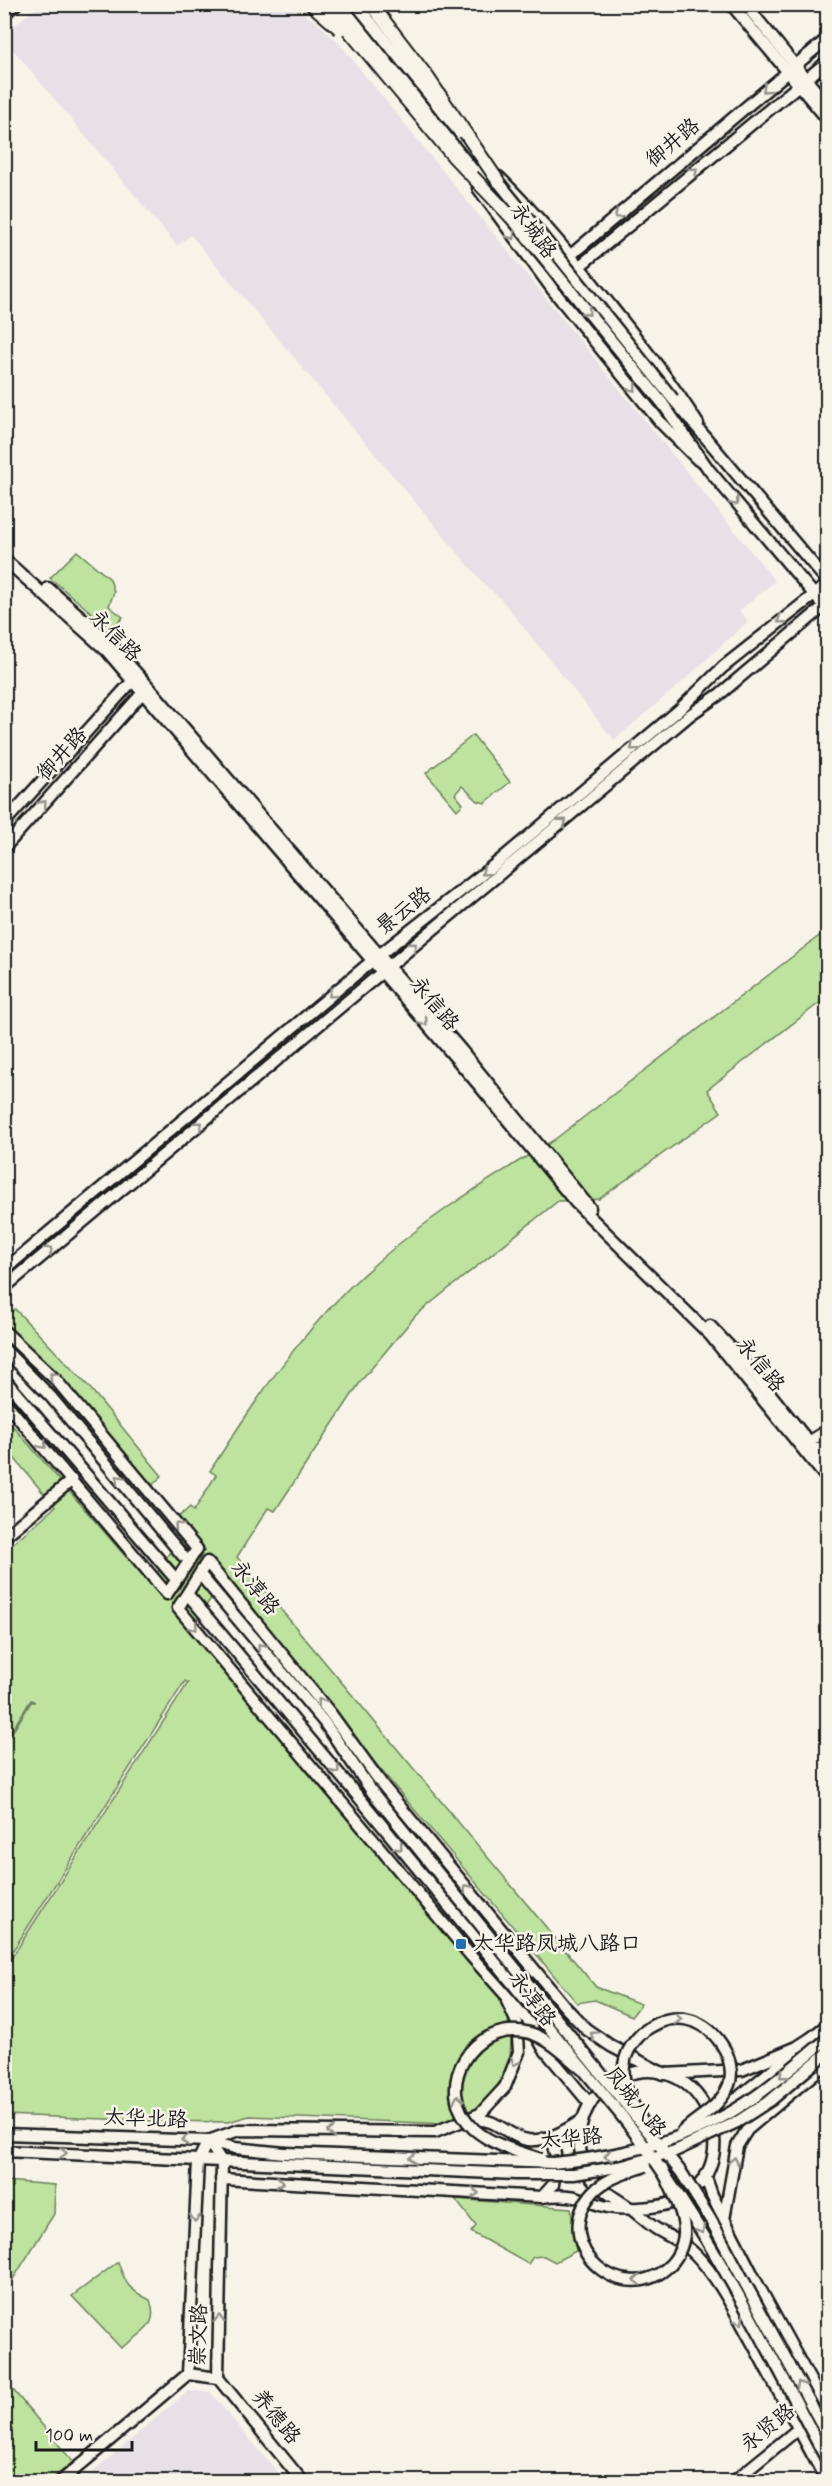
<svg xmlns="http://www.w3.org/2000/svg" width="832" height="2486" viewBox="0 0 832 2486" font-family="Mynerve,'LXGW WenKai TC',sans-serif">
  <rect width="100%" height="100%" fill="#f7f3e8"/>
  <filter id="ink" filterUnits="userSpaceOnUse"><feTurbulence type="fractalNoise" baseFrequency=".0167" numOctaves="2"/><feDisplacementMap in="SourceGraphic" scale="12" xChannelSelector="R" yChannelSelector="G"/><feConvolveMatrix kernelMatrix="1 2 1 2 8 2 1 2 1" color-interpolation-filters="sRGB"/></filter>
  <g filter="url(#ink)">
    <!-- built -->
    <g fill="#e7e0e6">
      <polygon points="40,5 291,5 315,21 338,42 775,581 739,611 748,621 679,685 614,740 501,599 484,584 191,235 177,246 5,40 5,33"/>
      <polygon points="188,2391 210,2392 285,2481 82,2481"/>
    </g>
    <!-- green -->
    <g fill="#bde39e" stroke="#6c805d" stroke-width="1.5">
      <polygon points="77,551 110,579 114,592 109,606 123,617 112,630 50,578"/>
      <polygon points="473,735 510,782 485,803 478,801 462,786 455,794 463,804 457,810 426,773"/>
      <path d="M827,930V997L707,1090L721,1112L599,1199L558,1201L416,1315L361,1381L275,1511L268,1508L237,1557L596,1987L641,2004L632,2016L595,2000L577,2003L222,1581L191,1629L517,2019L508,2022L511,2039L510,2057L504,2077L480,2106L450,2124L249,2116L228,2122L154,2121L5,2115V1968L188,1683L185,1681L5,1963V1744L31,1702H35L31,1700L5,1741V1550L55,1507L5,1447V1417L126,1557L128,1556L152,1582L181,1533L173,1522L190,1507L194,1511L216,1475L210,1471C252,1405 295,1341 351,1286C411,1228 483,1182 554,1140Z"/>
      <polygon points="15,1309 90,1388 162,1476 146,1491 5,1328 5,1317"/>
      <polygon points="5,2181 55,2185 54,2214 5,2292"/>
      <polygon points="455,2199 571,2208 576,2251 555,2262 544,2256 533,2257 528,2264 471,2232 476,2226"/>
      <path d="M118,2262C126,2285 128,2289 150,2300C160,2327 140,2334 121,2348L72,2296Z"/>
      <polygon points="4,2379 73,2462 49,2481 5,2481"/>
    </g>
    <g fill="none" stroke-linecap="round" stroke-linejoin="round">
      <!-- secondary casing -->
      <g stroke="#1c1c1c" stroke-width="15">
        <g id="secondary">
          <polyline points="731,4 828,120"/>
          <polyline points="745,4 828,106"/>
          <polyline points="4,14 16,4"/>
          <path d="M499,177C540,217 575,261 611,306C641,344 672,382 698,424"/>
          <polyline points="478,188 553,290 661,423 698,460"/>
          <polyline points="566,259 828,38"/>
          <polyline points="575,270 828,61"/>
          <polyline points="4,559 107,651 478,1084 576,1203 711,1336 828,1480"/>
          <polyline points="48,588 107,640 148,686 461,1050 590,1208"/>
          <polyline points="4,823 136,677"/>
          <polyline points="4,848 146,689"/>
          <polyline points="4,1270 379,955 498,862 679,710 723,667 828,584"/>
          <polyline points="4,1288 691,714 720,694 828,603"/>
          <polyline points="710,1326 748,1366 828,1466"/>
          <polyline points="4,1331 56,1380 197,1549 167,1594 4,1401"/>
          <polyline points="4,1349 51,1397 183,1556"/>
          <polyline points="4,1379 173,1576"/>
          <polyline points="802,1446 828,1430"/>
          <polyline points="811,1454 828,1443"/>
          <polyline points="4,1537 72,1480"/>
          <polyline points="203,1578 324,1722 373,1793"/>
          <polyline points="190,1597 362,1801"/>
          <polyline points="810,2039 828,2024"/>
          <polyline points="590,2104 544,2049 527,2019 471,1956 178,1608 207,1562 331,1714 384,1787 566,2008 586,2029 611,2046 664,2074 742,2070 797,2047 814,2036"/>
          <polyline points="710,2115 730,2104 793,2053"/>
          <path d="M471,2121C496,2115 506,2137 528,2140C548,2142 566,2130 581,2121"/>
          <polyline points="208,2141 239,2130 435,2132 480,2114 505,2087 519,2052 517,2023 507,2001"/>
          <polyline points="208,2141 198,2161 188,2374 218,2378"/>
          <polyline points="208,2141 222,2162 218,2378"/>
          <polyline points="705,2175 712,2195 758,2285 828,2413"/>
          <path d="M221,2179L542,2197C550,2196 560,2195 569,2196C582,2197 595,2205 608,2207C625,2210 655,2208 671,2203C754,2174 706,2044 623,2076C589,2089 572,2128 583,2161C590,2185 611,2195 630,2208C638,2214 646,2222 655,2228C669,2237 684,2242 696,2255C720,2280 735,2312 752,2342C777,2389 802,2435 827,2482"/>
          <polyline points="542,2197 553,2185 556,2159 553,2145 544,2138"/>
          <polyline points="724,2219 737,2146 747,2130 828,2062"/>
          <polyline points="218,2378 303,2482"/>
          <polyline points="60,2482 188,2374"/>
          <polyline points="733,2482 803,2425"/>
        </g>
      </g>
      <!-- primary casing -->
      <g stroke="#1c1c1c" stroke-width="15">
        <g id="primary">
          <polyline points="673,399 828,582"/>
          <polyline points="663,404 709,470 828,611"/>
          <polyline points="4,2134 208,2141 235,2148 285,2153"/>
          <polyline points="4,2151 284,2164"/>
        </g>
      </g>
      <!-- secondary -->
      <use href="#secondary" stroke="#f7f3e8" stroke-width="10"/>
      <!-- primary -->
      <use href="#primary" stroke="#f7f3e8" stroke-width="10"/>
      <!-- secondary-bridge casing -->
      <g stroke="#1c1c1c" stroke-width="15" stroke-linecap="butt">
        <g id="secondary-bridge">
          <polyline points="373,1793 681,2172 712,2222 828,2436"/>
          <path d="M362,1801L621,2115C705,2221 764,2343 828,2462"/>
        </g>
      </g>
      <!-- primary-bridge casing -->
      <g stroke="#1c1c1c" stroke-width="15" stroke-linecap="butt">
        <g id="primary-bridge">
          <polyline points="340,4 473,170"/>
          <polyline points="356,4 459,132"/>
          <polyline points="493,175 673,399"/>
          <polyline points="509,215 663,404"/>
          <path d="M645,2126C635,2108 621,2087 624,2066C625,2054 633,2042 641,2034C671,2008 706,2016 725,2050C730,2059 733,2075 729,2085C719,2109 698,2116 681,2133"/>
          <path d="M285,2153L553,2163C626,2156 696,2139 756,2096C781,2078 804,2058 828,2038"/>
          <path d="M541,2159C519,2152 492,2145 474,2129C430,2088 473,2018 530,2033C550,2039 567,2057 583,2070"/>
          <polyline points="284,2164 516,2174 574,2174 623,2166 675,2151 737,2122 771,2100 828,2052"/>
          <path d="M645,2166C627,2173 602,2179 590,2196C550,2247 624,2311 670,2265C679,2256 685,2241 684,2228C682,2207 670,2187 662,2168"/>
        </g>
      </g>
      <!-- highway-bridge casing -->
      <g stroke="#1c1c1c" stroke-width="16" stroke-linecap="butt">
        <g id="highway-bridge">
          <polyline points="311,4 340,29"/>
          <polyline points="327,4 453,156 514,220"/>
          <polyline points="371,4 428,78 498,181"/>
        </g>
      </g>
      <!-- secondary-bridge -->
      <use href="#secondary-bridge" stroke="#f7f3e8" stroke-width="10"/>
      <!-- primary-bridge -->
      <use href="#primary-bridge" stroke="#f7f3e8" stroke-width="10"/>
      <!-- highway-bridge -->
      <use href="#highway-bridge" stroke="#f7f3e8" stroke-width="12"/>
    </g>
    <!-- one-way arrows -->
    <defs><path id="oneway-chevron" d="M-2-3.5L2.5 0L-2 3.5" fill="none" stroke-width="1.6" stroke-linecap="round" stroke-linejoin="round" transform="scale(1.5)"/></defs>
    <g stroke="#94928c">
      <use href="#oneway-chevron" transform="translate(766 89) rotate(139)"/>
      <use href="#oneway-chevron" transform="translate(694 171) rotate(-40)"/>
      <use href="#oneway-chevron" transform="translate(618 215) rotate(140)"/>
      <use href="#oneway-chevron" transform="translate(512 236) rotate(53)"/>
      <use href="#oneway-chevron" transform="translate(587 312) rotate(51)"/>
      <use href="#oneway-chevron" transform="translate(633 388) rotate(51)"/>
      <use href="#oneway-chevron" transform="translate(735 502) rotate(50)"/>
      <use href="#oneway-chevron" transform="translate(781 620) rotate(141)"/>
      <use href="#oneway-chevron" transform="translate(634 747) rotate(140)"/>
      <use href="#oneway-chevron" transform="translate(43 804) rotate(-48)"/>
      <use href="#oneway-chevron" transform="translate(563 822) rotate(-40)"/>
      <use href="#oneway-chevron" transform="translate(485 872) rotate(142)"/>
      <use href="#oneway-chevron" transform="translate(413 946) rotate(-39)"/>
      <use href="#oneway-chevron" transform="translate(332 994) rotate(140)"/>
      <use href="#oneway-chevron" transform="translate(424 1022) rotate(50)"/>
      <use href="#oneway-chevron" transform="translate(199 1125) rotate(-40)"/>
      <use href="#oneway-chevron" transform="translate(49 1250) rotate(-40)"/>
      <use href="#oneway-chevron" transform="translate(53 1376) rotate(-132)"/>
      <use href="#oneway-chevron" transform="translate(43 1445) rotate(50)"/>
      <use href="#oneway-chevron" transform="translate(119 1479) rotate(-130)"/>
      <use href="#oneway-chevron" transform="translate(178 1526) rotate(-130)"/>
      <use href="#oneway-chevron" transform="translate(194 1627) rotate(50)"/>
      <use href="#oneway-chevron" transform="translate(261 1647) rotate(-130)"/>
      <use href="#oneway-chevron" transform="translate(321 1702) rotate(-129)"/>
      <use href="#oneway-chevron" transform="translate(336 1770) rotate(51)"/>
      <use href="#oneway-chevron" transform="translate(399 1847) rotate(51)"/>
      <use href="#oneway-chevron" transform="translate(467 1888) rotate(-129)"/>
      <use href="#oneway-chevron" transform="translate(678 2019) rotate(2)"/>
      <use href="#oneway-chevron" transform="translate(594 2035) rotate(-147)"/>
      <use href="#oneway-chevron" transform="translate(515 2062) rotate(112)"/>
      <use href="#oneway-chevron" transform="translate(783 2075) rotate(142)"/>
      <use href="#oneway-chevron" transform="translate(458 2099) rotate(-99)"/>
      <use href="#oneway-chevron" transform="translate(331 2132) rotate(-179)"/>
      <use href="#oneway-chevron" transform="translate(185 2140) rotate(-178)"/>
      <use href="#oneway-chevron" transform="translate(63 2153) rotate(2)"/>
      <use href="#oneway-chevron" transform="translate(608 2156) rotate(169)"/>
      <use href="#oneway-chevron" transform="translate(413 2158) rotate(-178)"/>
      <use href="#oneway-chevron" transform="translate(734 2161) rotate(-79)"/>
      <use href="#oneway-chevron" transform="translate(280 2182) rotate(3)"/>
      <use href="#oneway-chevron" transform="translate(475 2193) rotate(3)"/>
      <use href="#oneway-chevron" transform="translate(195 2218) rotate(93)"/>
      <use href="#oneway-chevron" transform="translate(701 2230) rotate(59)"/>
      <use href="#oneway-chevron" transform="translate(637 2280) rotate(178)"/>
      <use href="#oneway-chevron" transform="translate(219 2319) rotate(-89)"/>
      <use href="#oneway-chevron" transform="translate(740 2321) rotate(61)"/>
      <use href="#oneway-chevron" transform="translate(800 2385) rotate(-118)"/>
    </g>
  </g>
  <!-- markers -->
  <rect fill="#1f6fb2" stroke="#f7f3e8" stroke-width="2" x="455" y="1938" width="12" height="12" rx="3"/>
  <g text-anchor="middle" dominant-baseline="central" stroke-width="5" stroke-linejoin="round" paint-order="stroke">
    <!-- street labels -->
    <g font-size="21" fill="#1c1c1c" stroke="#f7f3e8">
      <text transform="translate(673 143) rotate(-40)">御井路</text>
      <text transform="translate(533 231) rotate(54)">永城路</text>
      <text transform="translate(115 636) rotate(45)">永信路</text>
      <text transform="translate(62 754) rotate(-48)">御井路</text>
      <text transform="translate(404 911) rotate(-38)">景云路</text>
      <text transform="translate(434 1004) rotate(50)">永信路</text>
      <text transform="translate(760 1365) rotate(51)">永信路</text>
      <text transform="translate(255 1588) rotate(51)">永淳路</text>
      <text transform="translate(532 1999) rotate(53)">永淳路</text>
      <text transform="translate(635 2102) rotate(51)">凤城八路</text>
      <text transform="translate(146 2119) rotate(2)">太华北路</text>
      <text transform="translate(571 2139) rotate(-5)">太华路</text>
      <text transform="translate(199 2335) rotate(-88)">崇文路</text>
      <text transform="translate(276 2417) rotate(51)">养德路</text>
      <text transform="translate(768 2428) rotate(-39)">永贤路</text>
    </g>
    <!-- poi labels -->
    <g font-size="21" fill="#1c1c1c" stroke="#f7f3e8" text-anchor="start">
      <text x="473" y="1944">太华路凤城八路口</text>
    </g>
  </g>
  <!-- margin -->
  <rect width="832" height="2486" fill="none" stroke="#f7f3e8" stroke-width="24"/>
  <rect x="12" y="12" width="808" height="2462" fill="none" stroke="#1c1c1c" stroke-width="2" filter="url(#ink)"/>
  <!-- scale -->
  <path d="M36 2441v9h96v-9" fill="none" stroke="#1c1c1c" stroke-width="3"/>
  <text x="45" y="2441" font-size="18" fill="#1c1c1c" stroke="#f7f3e8" stroke-width="4.5" paint-order="stroke">100 m</text>
</svg>
